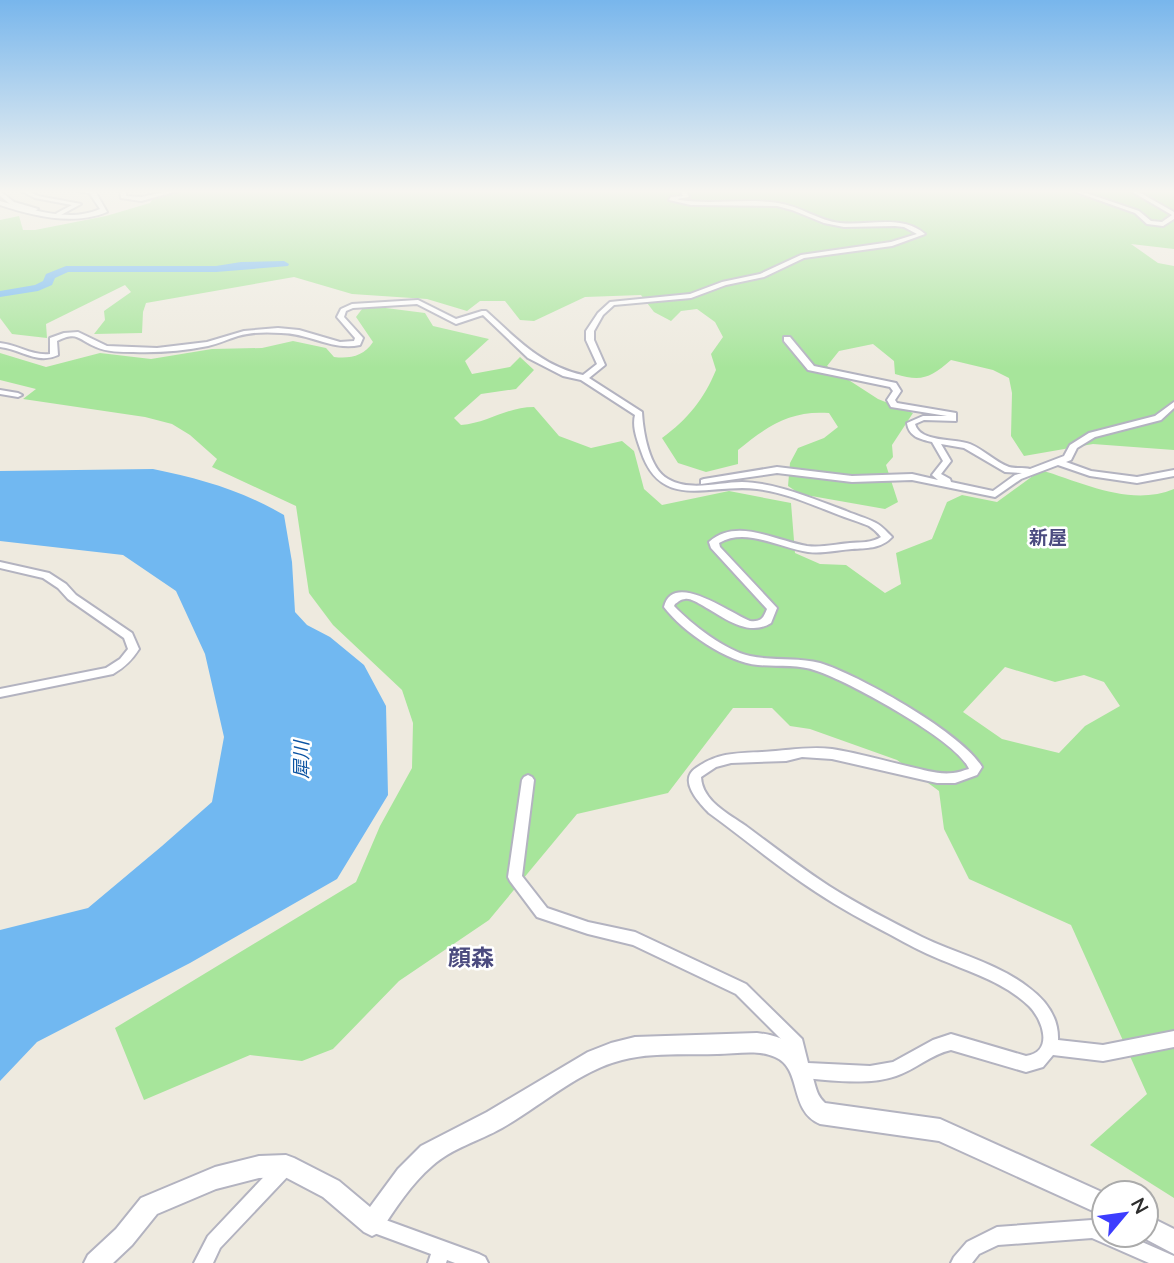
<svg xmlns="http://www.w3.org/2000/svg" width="1174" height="1263" viewBox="0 0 1174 1263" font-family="Lato,'Noto Sans JP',sans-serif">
  <rect width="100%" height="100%" fill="#eeeadf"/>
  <!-- green -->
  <g fill="#a7e59b" fill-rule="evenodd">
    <path d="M156,191H1174V249L1131,244L1158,263L1174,266V450L1093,444L1024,456L1011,436L1012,393L1009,378L993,370L951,360C930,378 922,382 895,374L894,361L873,344L839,351L827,366L878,399L913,413L892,445L893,457L886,465L898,502L885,509L800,494L788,486L790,463L798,448L824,438L838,427L829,413C791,410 767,426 738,450V464L706,472L678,463L662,438C688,419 704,399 716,370L711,354L723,337L715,322L697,309L681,311L671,321L654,312L641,295L585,297L534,321L520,320L505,301H480L467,311L427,299L352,294L294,277L146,303L143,312L142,333L94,334L105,320L104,311L131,292L125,285L46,324L47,338L12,334L0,318V220L19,216L23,230H35L106,216L150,203L157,193Z"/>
    <path d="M378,307L425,313L433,326L489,339L465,361L472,374L510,367L520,357L534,370L516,389L481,394L454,418L461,425C488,423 506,407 534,407L559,436L591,448L622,441L634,451L644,489L662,505L729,491L791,503L795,553L820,564L846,565L885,593L901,584L896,553L932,539L947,502L962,495L997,502L1041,470C1083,483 1131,507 1174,489V1198L1090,1145L1147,1094L1071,925L969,879L944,829L939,791L897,760L810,729L790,726L772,708H733L668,793L577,814L489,920L399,981L333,1049L302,1061L250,1055L144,1100L115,1028L356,882L380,826L412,768L413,723L402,690L333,625L309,593L296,506L212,467L217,459L190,435L172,424L145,417L23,399L36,389L0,380V353L46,367L100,353L151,359L212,349L262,348L293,341L326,348L334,357C350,359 364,356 373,342L356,317L362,309ZM1005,667L1055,682L1084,675L1104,682L1120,706L1085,726L1059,753L1002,739L963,712Z"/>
  </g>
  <!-- water -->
  <path fill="#71b8f1" d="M153,469C201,479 241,490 284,515L292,562L295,612L307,625L330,637L364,665L386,706L388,795L337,879L190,963L37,1042L0,1081V930L88,908L162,846L212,802L224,737L205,654L176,591L123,555L0,541V471Z"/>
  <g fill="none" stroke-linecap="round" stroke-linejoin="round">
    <!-- river -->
    <polygon fill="#71b8f1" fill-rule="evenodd" points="284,261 289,264 288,266 216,272 68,272 55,278 52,285 38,291 0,297 0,291 35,285 43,281 46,274 66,266 216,266 241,262"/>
    <!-- minor casing -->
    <g stroke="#b3b3c0" stroke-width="4">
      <g id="minor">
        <polygon points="0,191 14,202 38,209 32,213 29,211 30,210 10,204 0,196"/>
        <polygon points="21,191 28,191 38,196 81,204 59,216 56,214 57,213 72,205 35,198"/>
        <polygon points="78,191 94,191 96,192 93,194"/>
        <polygon points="120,191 126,191 126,196 141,197 169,191 178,191 141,201 121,198"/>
        <path d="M680,191H686L689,197L677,199L680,200C713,205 746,198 778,203C800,206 819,221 840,223C869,226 901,214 925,234L892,246L804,258L764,277L726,285L691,298L614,305L603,315L594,331V340L605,365L589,378L642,412C643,431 649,469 668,479C690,492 719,482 742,482C778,483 813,499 846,511C855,515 867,518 876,523C882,526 887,532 892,537C881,549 866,548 852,549C837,550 823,554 808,552C780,548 746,527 719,543L720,547L777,608L771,623C747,638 722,616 700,604C696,602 690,598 685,599C681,599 678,602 675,604L674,606C691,624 726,651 750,656C773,661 797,657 820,663C859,675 962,733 982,767L977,775L955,783H937L832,759L802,757L786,761L731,763L716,767L701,777C702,801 729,814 746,826C773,846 800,867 829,886C859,905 890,921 922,937C957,954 997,963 1028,987C1046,1000 1059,1018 1058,1040L1103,1045L1174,1031V1047L1103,1061L1053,1055L1043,1067L1026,1072L951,1050C931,1054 915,1070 896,1076C866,1086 832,1080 801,1078L795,1076L790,1048L736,994L633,945L588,934L537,917L510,881L508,877L522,780L524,777L528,775L532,777L534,780L522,876L547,908L588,922L635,932L746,984L802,1039L808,1063L870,1066L893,1062L933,1040L951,1034L1026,1056C1054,1052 1043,1020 1029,1006C1004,982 970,972 939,959C922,952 907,944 891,935C866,922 840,908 816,892C779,868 745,839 709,813C698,802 678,780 696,768C717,753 736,753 762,752C786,751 808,746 832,749C858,753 885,761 911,767C925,770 939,775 953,773C958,773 964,770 969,769C958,741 848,681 817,671C798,664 778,667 758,665C727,662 683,632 664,607C673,570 731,614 750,621C761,622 763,619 767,609L711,548L709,542C737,517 776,541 807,546C822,548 836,544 850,543C861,542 872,543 881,537C878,533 874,529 869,526C860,522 849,519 839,515C813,505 785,492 757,489C710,483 661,512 641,451C637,439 632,427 635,415L581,380L563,376L528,358L483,315L456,324L417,304L353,308L346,311L344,317L363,338L360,345C332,351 309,333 281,333C267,332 252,332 238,336C228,339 218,344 208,346C183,351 158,353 133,352C121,352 107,352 96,347C77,339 78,331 57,341L58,355C37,365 21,349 0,347V343C18,345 32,356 50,354V338L64,333L78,332L107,346L157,348L207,342L244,331L278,328L299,330L340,342L354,341L355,338L337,317L341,309L352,304L418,300L456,319L482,311H486C516,338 541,366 583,375L597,364L586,340V331L598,313L610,302L690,294L722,282L760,274L801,255L891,242L917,234L904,227L895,226L844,227L824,223L792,210L777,206L691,205L669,200L671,197L683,196Z"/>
        <polygon points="1073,191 1080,191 1139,211 1151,221 1162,222 1172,215 1131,191 1137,191 1174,212 1174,219 1163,226 1147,224 1135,213"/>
        <path d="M784,337H790L814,366L896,383L901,391L895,400L897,403L956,413V421L924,420L915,424C920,443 954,438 970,444C983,449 995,462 1009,467C1015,469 1023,467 1030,469L1064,456L1070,445L1089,433L1155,416L1174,402V408L1161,420L1095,437L1077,448L1071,460L1066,462L1091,471L1137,477L1174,470V476L1137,483L1090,476L1058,465L1021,479L995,497L912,480L852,482L777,473L701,484V480L704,479L777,467L852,476L912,474L938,480L932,475L943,461L932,442C920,439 909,437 907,423L923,416H947L891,407L887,400L893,391L890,387L808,370L784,341ZM941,444L964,448L1005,472L1022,473L1015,475L993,491L951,482L950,479L941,474L951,461Z"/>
        <polygon points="0,390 18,393 22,395 18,397 0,394"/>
        <path d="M0,562L49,573L66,584L76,595L132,633L139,649C132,660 125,667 113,674L0,697V689L106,668L120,659L128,649L124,638L68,599L58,588L43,578L0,568Z"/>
        <polygon points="284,1160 290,1162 292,1168 290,1174 220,1248 213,1263 194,1263 208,1236 278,1162"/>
        <polygon points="372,1215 479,1254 485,1257 488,1263 455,1263 447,1260 446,1263 428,1263 431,1254 366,1230 363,1224 366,1218"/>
        <polygon points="1092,1220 1104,1225 1104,1235 1126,1235 1174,1256 1174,1263 1149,1263 1092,1238 998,1245 979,1254 972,1263 951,1263 954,1257 967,1242 997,1227"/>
      </g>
    </g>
    <!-- tertiary casing -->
    <g stroke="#b3b3c0" stroke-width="4">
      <g id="tertiary">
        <path d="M88,191H95L107,212C73,226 33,216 0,205V201C30,209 69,223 100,209Z"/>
        <path d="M757,1033C787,1036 805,1049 813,1078C816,1088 817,1096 825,1103L940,1119L1104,1193V1216L939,1141L820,1124C788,1110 803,1069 775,1057C758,1049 735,1054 717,1054C686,1055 652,1052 622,1060C578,1071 541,1106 502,1128C479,1141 452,1148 432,1166C411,1184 395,1209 380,1232L372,1236L364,1232L323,1197L285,1177L259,1178L216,1189L157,1214L132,1245L113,1263H84L88,1255L116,1229L141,1198L215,1167L259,1156L286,1155L294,1158L339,1181L370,1207L398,1169L421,1146L487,1112L588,1052L611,1043L635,1037Z"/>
        <polygon points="1146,1215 1174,1229 1174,1254 1138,1235 1146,1235"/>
      </g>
    </g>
    <!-- minor -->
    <use href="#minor" fill="#fff" fill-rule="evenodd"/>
    <!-- tertiary -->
    <use href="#tertiary" fill="#fff" fill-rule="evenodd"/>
  </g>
  <!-- sky -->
  <linearGradient id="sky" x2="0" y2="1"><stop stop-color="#78b6ec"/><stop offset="0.52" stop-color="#f7f6f1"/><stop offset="1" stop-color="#f7f6f1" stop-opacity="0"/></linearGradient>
  <rect width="1174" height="368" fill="url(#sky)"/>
  <g text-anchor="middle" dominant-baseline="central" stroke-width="5" stroke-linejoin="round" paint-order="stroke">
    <!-- neighbourhood labels -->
    <g font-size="19" font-weight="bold" fill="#4b4b7f" stroke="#fff">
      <text x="1048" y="536">新屋</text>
    </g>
    <!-- water labels -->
    <g font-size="19" font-style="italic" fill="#0b53a2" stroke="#fff">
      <text transform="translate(300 760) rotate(-90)">犀川</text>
    </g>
    <!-- near-neighbourhood labels -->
    <g font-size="23" font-weight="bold" fill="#4b4b7f" stroke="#fff">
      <text x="471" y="957">顔森</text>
    </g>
  </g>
  <!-- north arrow -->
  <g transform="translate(1125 1214) rotate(61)"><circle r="33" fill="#ffffff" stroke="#ababab" stroke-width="2"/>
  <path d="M0-5L12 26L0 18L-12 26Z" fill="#3d3dfe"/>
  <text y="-10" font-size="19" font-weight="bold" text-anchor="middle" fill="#2d2d2d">N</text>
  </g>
</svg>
